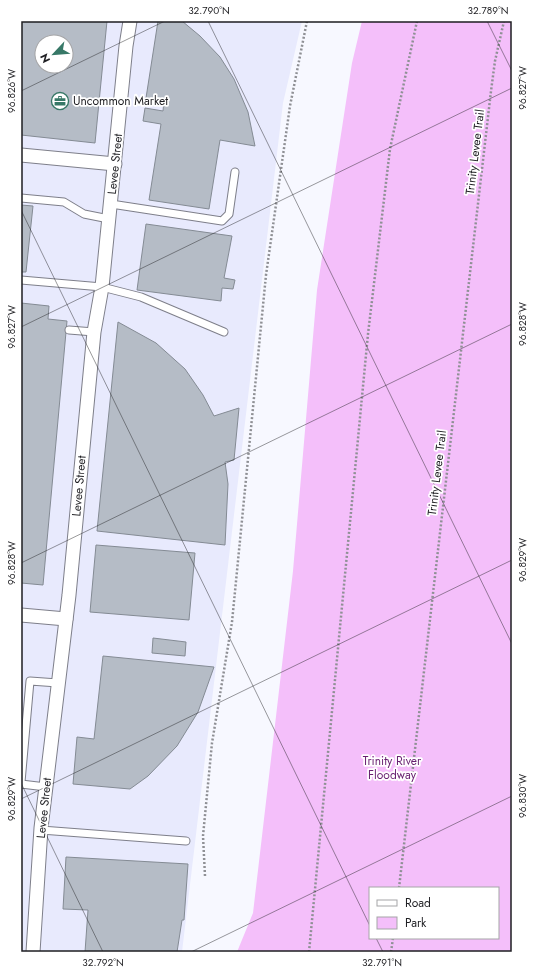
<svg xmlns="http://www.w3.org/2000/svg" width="533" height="973" viewBox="0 0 533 973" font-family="Jost,sans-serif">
  <rect width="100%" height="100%" fill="#f7f8ff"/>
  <!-- built -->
  <path fill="#e8eafd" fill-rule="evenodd" d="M21,21H302L283,103L182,952H21ZM42,42H66V66H42Z"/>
  <!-- green -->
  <path fill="#f4bffa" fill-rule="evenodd" d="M362,21H512V952H237L253,913L293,571L317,290L352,63ZM370,888H498V938H370Z"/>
  <!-- building -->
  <g fill="#b5bcc6" stroke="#848b94" fill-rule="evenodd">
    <path d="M21,21H107L95,143L21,135ZM42,42H66V66H42Z"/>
    <polygon points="158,21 182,21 200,36 220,57 234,79 248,112 255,146 220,140 209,209 149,200 161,124 143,121 145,108 163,111 164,101 146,98"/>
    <polygon points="21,205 33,206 26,272 21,272"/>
    <polygon points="146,224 232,236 224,278 235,280 233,289 222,288 221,301 137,290"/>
    <polygon points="21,303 49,306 48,319 67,321 43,585 21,583"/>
    <polygon points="118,322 156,343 185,369 203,395 214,416 239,408 234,460 225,462 228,484 225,545 97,531"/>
    <polygon points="96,545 195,553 189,620 90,612"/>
    <polygon points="153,638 186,642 185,656 152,653"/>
    <polygon points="103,656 214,667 198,712 177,746 148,776 130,789 73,784 77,737 94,739"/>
    <polygon points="66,857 188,864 184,920 182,920 177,952 85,952 88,910 63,909"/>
  </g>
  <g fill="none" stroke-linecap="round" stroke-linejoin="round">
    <!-- service casing -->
    <g stroke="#7e7f8a" stroke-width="9">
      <g id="service">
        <polyline points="21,198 64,202 84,214 109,219"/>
        <polyline points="111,204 222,221 229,214 235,172"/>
        <polyline points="21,280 102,287 141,297 224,332"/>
        <polyline points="69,330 94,332"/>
        <polyline points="21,782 30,681 58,683"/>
        <polyline points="21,784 46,787"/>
        <polyline points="41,830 186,841"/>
      </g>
    </g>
    <!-- minor casing -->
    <g stroke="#7e7f8a" stroke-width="15">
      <g id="minor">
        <polyline points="21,155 115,164"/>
        <polyline points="21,615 66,619"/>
        <polyline points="33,952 41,828 69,595 94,332 102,287 126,46 130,21"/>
      </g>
    </g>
    <!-- path -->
    <g stroke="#8f9095" stroke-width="2.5" stroke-dasharray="2 2" stroke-linecap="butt">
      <polyline points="205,876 203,836 212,743 232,622 266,275 290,106 307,21"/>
      <polyline points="399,888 491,91 495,61 504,21"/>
      <polyline points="309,952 368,334 390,149 417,21"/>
      <polyline points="391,952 393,938"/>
    </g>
    <!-- service -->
    <use href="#service" stroke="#fff" stroke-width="7"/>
    <!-- minor -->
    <use href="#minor" stroke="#fff" stroke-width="13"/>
  </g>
  <!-- ticks -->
  <path fill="none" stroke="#1e1e22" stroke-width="1" stroke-opacity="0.45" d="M208,21L512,644M487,21L512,71M21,91L165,21M21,210L370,926M21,327L512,88M21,563L512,324M21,783L103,952M21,799L512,560M376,938L383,952M191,952L512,796"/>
  <!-- icons -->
  <defs>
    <g id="office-ring" transform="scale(0.9)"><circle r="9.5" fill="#fff" stroke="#377867" stroke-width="1.5"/><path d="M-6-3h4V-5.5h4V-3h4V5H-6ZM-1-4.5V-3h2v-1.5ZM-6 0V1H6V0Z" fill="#377867"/></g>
  </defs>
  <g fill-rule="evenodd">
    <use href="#office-ring" x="60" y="101"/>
  </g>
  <g text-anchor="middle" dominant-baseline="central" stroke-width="3.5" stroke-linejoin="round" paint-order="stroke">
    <!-- poi labels -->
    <g font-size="12" fill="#1e1e22" stroke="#fff" text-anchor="start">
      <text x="73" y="101">Uncommon Market</text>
    </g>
    <!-- street labels -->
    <g font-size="12" fill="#1e1e22" stroke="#fff">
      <text transform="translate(475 152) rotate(-83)">Trinity Levee Trail</text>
      <text transform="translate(115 164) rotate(-84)">Levee Street</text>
      <text transform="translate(437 473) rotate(-83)">Trinity Levee Trail</text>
      <text transform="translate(79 486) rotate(-85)">Levee Street</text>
      <text transform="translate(44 808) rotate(-84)">Levee Street</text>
    </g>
    <!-- park labels -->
    <g font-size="12" fill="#671f70" stroke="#fff">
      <text x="392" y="761">Trinity River<tspan x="392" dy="14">Floodway</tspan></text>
    </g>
  </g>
  <!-- border -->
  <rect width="533" height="973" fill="none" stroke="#ffffff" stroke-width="44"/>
  <!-- legend -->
  <rect x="369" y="887" width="130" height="52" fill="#ffffff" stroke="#a5a5a7"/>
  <rect x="377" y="900" width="20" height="6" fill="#ffffff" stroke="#a5a5a7"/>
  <text x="405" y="907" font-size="12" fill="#1e1e22">Road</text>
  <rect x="377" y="917" width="20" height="12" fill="#f4bffa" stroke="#a5a5a7"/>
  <text x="405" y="927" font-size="12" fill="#1e1e22">Park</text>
  <!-- north arrow -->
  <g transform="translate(54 54) rotate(244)"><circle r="19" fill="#ffffff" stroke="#a5a5a7"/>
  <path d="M0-3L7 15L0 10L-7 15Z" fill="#377867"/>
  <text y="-6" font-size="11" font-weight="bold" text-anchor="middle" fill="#1e1e22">N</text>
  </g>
  <rect x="22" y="22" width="489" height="929" fill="none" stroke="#1e1e22" stroke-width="1.5"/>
  <g font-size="10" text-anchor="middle" fill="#1e1e22">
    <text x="209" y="14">32.790°N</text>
    <text x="488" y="14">32.789°N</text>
    <text transform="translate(522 88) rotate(-90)" y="4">96.827°W</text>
    <text transform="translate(11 91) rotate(-90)" y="4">96.826°W</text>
    <text transform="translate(522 324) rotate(-90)" y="4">96.828°W</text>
    <text transform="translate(11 327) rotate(-90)" y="4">96.827°W</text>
    <text transform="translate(522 560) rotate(-90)" y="4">96.829°W</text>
    <text transform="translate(11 563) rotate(-90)" y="4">96.828°W</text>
    <text transform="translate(522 796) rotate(-90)" y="4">96.830°W</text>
    <text transform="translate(11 799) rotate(-90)" y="4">96.829°W</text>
    <text x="103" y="966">32.792°N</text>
    <text x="382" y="966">32.791°N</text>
  </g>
</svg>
